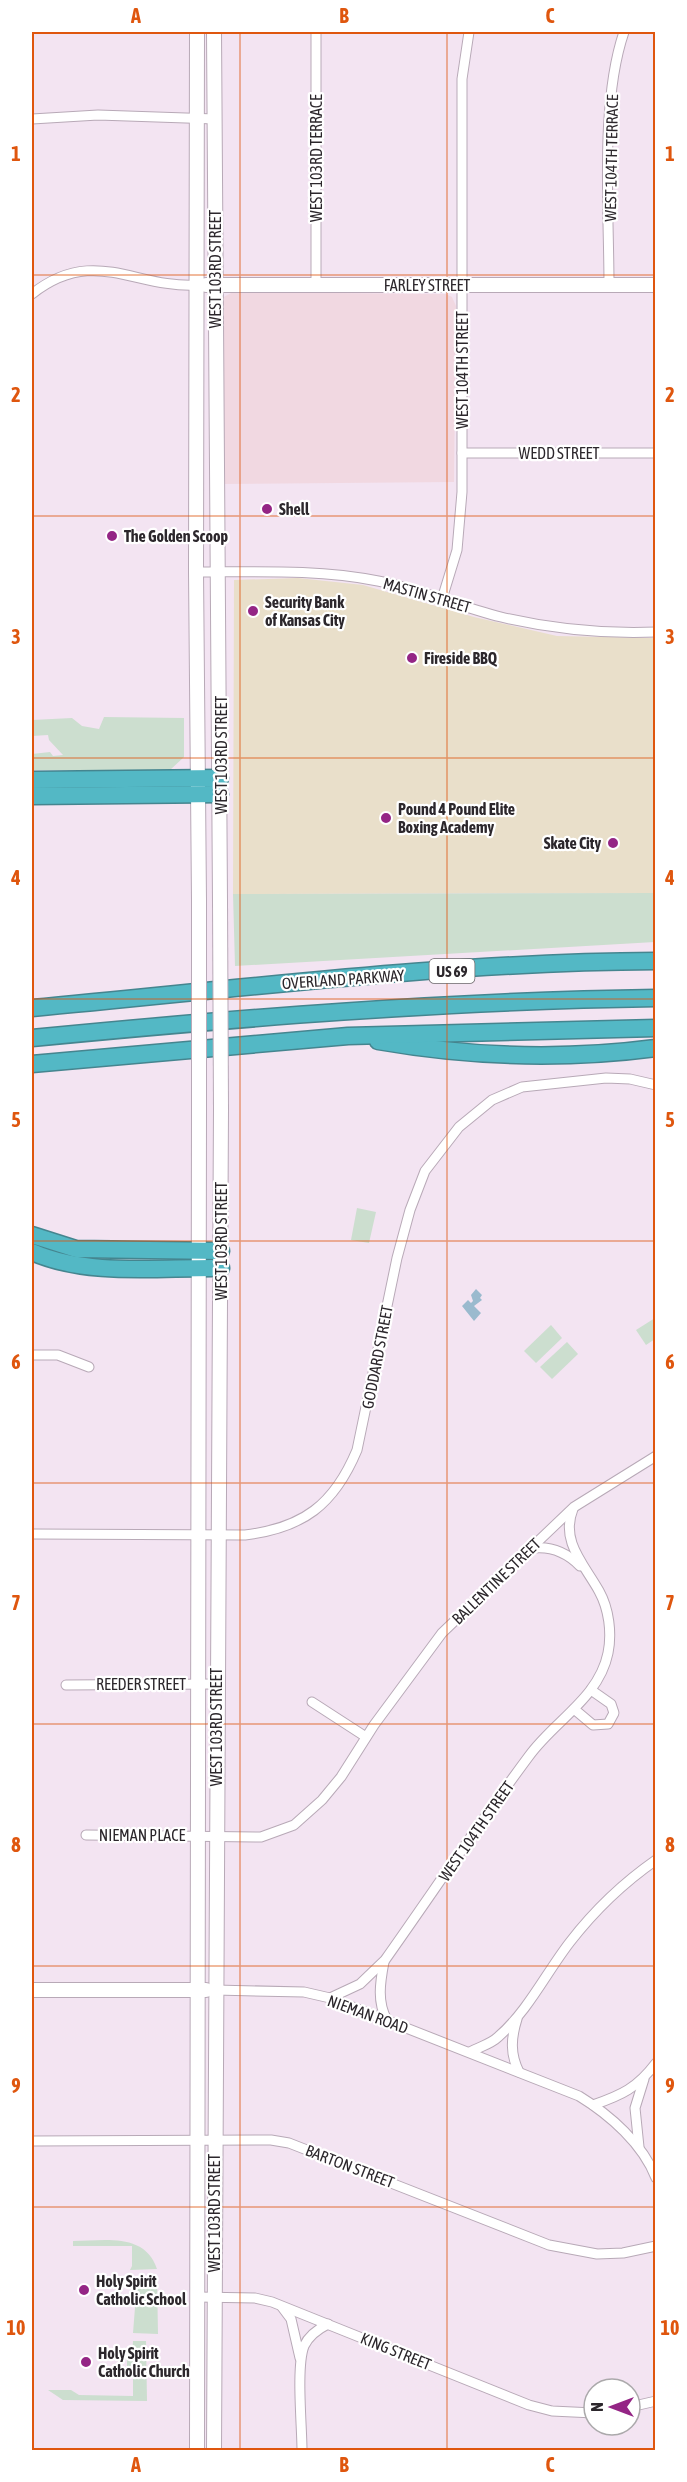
<svg xmlns="http://www.w3.org/2000/svg" width="687" height="2482" viewBox="0 0 687 2482" font-family="'Asap Condensed',sans-serif">
  <rect width="100%" height="100%" fill="#f3e4f2"/>
  <!-- commercial -->
  <polygon fill="#e9dfca" points="298,578 363,585 474,617 557,636 655,638 655,893 233,894 234,580"/>
  <!-- industrial -->
  <polygon fill="#f1d8e1" points="233,292 446,294 452,297 456,306 454,482 220,484 222,298"/>
  <!-- green -->
  <g fill="#ccdecf">
    <polygon points="104,717 184,718 184,757 170,770 32,770 32,754 50,752 53,756 63,755 49,740 48,735 32,736 32,720 72,718 82,726 99,729"/>
    <polygon points="655,893 655,942 235,966 233,894"/>
    <polygon points="357,1208 376,1212 369,1243 351,1240"/>
    <polygon points="655,1318 655,1339 646,1345 636,1330"/>
    <polygon points="551,1325 562,1338 536,1363 524,1351"/>
    <polygon points="567,1342 578,1354 552,1379 540,1367"/>
    <path d="M73,2241C103,2241 145,2232 157,2269L130,2270L132,2266V2246H73Z"/>
    <polygon points="128,2276 135,2278 157,2276 158,2334 133,2333 137,2282 126,2281"/>
    <polygon points="133,2341 146,2341 147,2401 63,2400 48,2390 71,2390 79,2395 133,2396 133,2376 127,2376 127,2360 132,2359"/>
  </g>
  <!-- water -->
  <polygon fill="#9abace" points="476,1289 482,1295 480,1298 482,1300 474,1306 481,1313 474,1321 462,1306 468,1300 471,1303 473,1301 471,1295"/>
  <g fill="none" stroke-linecap="round" stroke-linejoin="round">
    <!-- street casing -->
    <g stroke="#b8a9b7" stroke-width="11">
      <g id="street">
        <polyline points="32,119 98,115 215,119"/>
        <polyline points="316,285 316,32"/>
        <path d="M609,285C609,209 600,102 624,32"/>
        <path d="M32,294C94,245 135,289 198,285"/>
        <polyline points="462,453 656,453"/>
        <path d="M196,572C256,572 319,569 378,581C420,589 460,607 501,617C552,629 604,634 656,632"/>
        <polyline points="442,599 457,550 462,492 462,79 469,32"/>
        <polyline points="32,1355 58,1355 89,1367"/>
        <path d="M32,1534L245,1535C303,1528 334,1505 357,1450L397,1258L410,1210L425,1171L459,1127L492,1100L522,1087L606,1078L630,1079L656,1085"/>
        <path d="M528,1549C548,1545 566,1552 580,1566"/>
        <polyline points="66,1685 216,1684"/>
        <polyline points="312,1702 366,1737"/>
        <polyline points="574,1709 593,1725 608,1724 614,1713 611,1704 591,1690"/>
        <polyline points="86,1835 261,1837 294,1825 322,1800 341,1777 374,1725 442,1633 574,1507 656,1456"/>
        <path d="M384,1962C380,1983 377,2002 387,2020"/>
        <path d="M215,1990L304,1992L330,1998L579,2096C610,2115 643,2144 656,2178"/>
        <path d="M330,1998L360,1984L385,1960C433,1892 479,1823 529,1756C554,1721 599,1698 608,1653C612,1633 609,1609 599,1591C584,1564 560,1541 573,1509"/>
        <path d="M517,2019C511,2038 510,2054 519,2072"/>
        <path d="M470,2052C479,2047 491,2044 498,2037C528,2011 546,1973 570,1942C594,1911 623,1883 656,1860"/>
        <path d="M593,2105C622,2095 637,2088 656,2063"/>
        <polyline points="32,2141 271,2140 289,2143 549,2245 597,2254 623,2253 656,2246"/>
        <polyline points="639,2147 635,2108 644,2079"/>
        <polyline points="197,2297 255,2298 272,2302 529,2405 552,2411 594,2413"/>
        <polyline points="282,2307 291,2319 300,2358"/>
        <polyline points="630,2407 656,2401"/>
        <path d="M302,2450C302,2426 296,2367 304,2346C309,2335 318,2329 328,2324"/>
      </g>
    </g>
    <!-- secondary casing -->
    <g stroke="#b8a9b7" stroke-width="16">
      <g id="secondary">
        <polyline points="197,32 196,572 199,900"/>
        <path d="M214,32C215,321 220,611 220,901"/>
        <polyline points="206,285 656,285"/>
        <polyline points="32,1990 206,1990"/>
        <polyline points="197,2450 199,1110"/>
        <polyline points="214,2450 221,1109"/>
      </g>
    </g>
    <!-- highway casing -->
    <g stroke="#45858f" stroke-width="19">
      <g id="highway">
        <polyline points="32,780 220,778"/>
        <polyline points="32,796 220,794"/>
        <path d="M32,1008C239,989 447,962 656,961"/>
        <path d="M32,1038C239,1018 447,1001 656,998"/>
        <path d="M378,1041C470,1057 564,1060 656,1048"/>
        <polyline points="32,1064 348,1036 656,1028"/>
        <polyline points="32,1235 76,1249 221,1251"/>
        <path d="M32,1252C89,1277 159,1267 221,1268"/>
      </g>
    </g>
    <!-- street -->
    <use href="#street" stroke="#fff" stroke-width="9"/>
    <!-- secondary -->
    <use href="#secondary" stroke="#fff" stroke-width="14"/>
    <!-- highway -->
    <use href="#highway" stroke="#53b8c5" stroke-width="16"/>
    <!-- secondary-bridge casing -->
    <g stroke="#b8a9b7" stroke-width="16" stroke-linecap="butt">
      <g id="secondary-bridge">
        <polyline points="199,900 199,1110"/>
        <polyline points="220,901 221,1109"/>
      </g>
    </g>
    <!-- secondary-bridge -->
    <use href="#secondary-bridge" stroke="#fff" stroke-width="14"/>
  </g>
  <!-- grid -->
  <path fill="none" stroke="#df560e" stroke-width="1.5" stroke-opacity="0.55" d="M240,32V2450M447,32V2450M32,275H656M32,516H656M32,758H656M32,999H656M32,1241H656M32,1483H656M32,1724H656M32,1966H656M32,2207H656"/>
  <!-- markers -->
  <g fill="#942585" stroke="#fff" stroke-width="2">
    <circle cx="267" cy="509" r="6"/>
    <circle cx="112" cy="536" r="6"/>
    <circle cx="253" cy="611" r="6"/>
    <circle cx="412" cy="658" r="6"/>
    <circle cx="386" cy="818" r="6"/>
    <circle cx="613" cy="843" r="6"/>
    <circle cx="84" cy="2290" r="6"/>
    <circle cx="86" cy="2362" r="6"/>
  </g>
  <g text-anchor="middle" dominant-baseline="central" stroke-width="4.5" stroke-linejoin="round" paint-order="stroke">
    <!-- shield labels -->
    <rect fill="#fff" stroke="#6b686b" stroke-width="1.5" x="429.5" y="959" width="45" height="24" rx="4.5"/>
    <g font-size="15" font-weight="bold" fill="#2c272c">
      <text x="452" y="971">US 69</text>
    </g>
    <!-- street labels -->
    <g font-size="16" fill="#2c272c" stroke="#fff">
      <text transform="translate(316 158) rotate(-90)">WEST 103RD TERRACE</text>
      <text transform="translate(611 158) rotate(-89)">WEST 104TH TERRACE</text>
      <text transform="translate(215 269) rotate(-90)">WEST 103RD STREET</text>
      <text x="427" y="285">FARLEY STREET</text>
      <text transform="translate(462 370) rotate(-90)">WEST 104TH STREET</text>
      <text x="559" y="453">WEDD STREET</text>
      <text transform="translate(427 595) rotate(16)">MASTIN STREET</text>
      <text transform="translate(221 755) rotate(-90)">WEST 103RD STREET</text>
      <text transform="translate(343 979) rotate(-4)">OVERLAND PARKWAY</text>
      <text transform="translate(221 1241) rotate(-90)">WEST 103RD STREET</text>
      <text transform="translate(377 1357) rotate(-79)">GODDARD STREET</text>
      <text transform="translate(496 1581) rotate(-44)">BALLENTINE STREET</text>
      <text x="141" y="1684">REEDER STREET</text>
      <text transform="translate(216 1727) rotate(-90)">WEST 103RD STREET</text>
      <text transform="translate(476 1831) rotate(-55)">WEST 104TH STREET</text>
      <text x="142" y="1835">NIEMAN PLACE</text>
      <text transform="translate(368 2014) rotate(20)">NIEMAN ROAD</text>
      <text transform="translate(350 2166) rotate(21)">BARTON STREET</text>
      <text transform="translate(214 2213) rotate(-90)">WEST 103RD STREET</text>
      <text transform="translate(396 2351) rotate(22)">KING STREET</text>
    </g>
    <!-- poi labels -->
    <g font-size="16" font-weight="bold" fill="#2c272c" stroke="#fff" text-anchor="start">
      <text x="279" y="509">Shell</text>
      <text x="124" y="536">The Golden Scoop</text>
      <text x="265" y="602">Security Bank<tspan x="265" dy="18">of Kansas City</tspan></text>
      <text x="424" y="658">Fireside BBQ</text>
      <text x="398" y="809">Pound 4 Pound Elite<tspan x="398" dy="18">Boxing Academy</tspan></text>
      <text x="601" y="843" text-anchor="end">Skate City</text>
      <text x="96" y="2281">Holy Spirit<tspan x="96" dy="18">Catholic School</tspan></text>
      <text x="98" y="2353">Holy Spirit<tspan x="98" dy="18">Catholic Church</tspan></text>
    </g>
  </g>
  <!-- border -->
  <rect width="687" height="2482" fill="none" stroke="#ffffff" stroke-width="66"/>
  <!-- north arrow -->
  <g transform="translate(612 2407) rotate(270)"><circle r="28" fill="#ffffff" stroke="#aba9ab" stroke-width="1.5"/>
  <path d="M0-4.5L10 22L0 15L-10 22Z" fill="#942585"/>
  <text y="-9" font-size="16" font-weight="bold" text-anchor="middle" fill="#2c272c">N</text>
  </g>
  <rect x="33" y="33" width="621" height="2416" fill="none" stroke="#df560e" stroke-width="2"/>
  <g font-size="20" text-anchor="middle" font-weight="bold" fill="#df560e">
    <text x="136" y="23">A</text>
    <text x="344" y="23">B</text>
    <text x="550" y="23">C</text>
    <text x="16" y="161">1</text>
    <text x="670" y="161">1</text>
    <text x="16" y="402">2</text>
    <text x="670" y="402">2</text>
    <text x="16" y="644">3</text>
    <text x="670" y="644">3</text>
    <text x="16" y="885">4</text>
    <text x="670" y="885">4</text>
    <text x="16" y="1127">5</text>
    <text x="670" y="1127">5</text>
    <text x="16" y="1369">6</text>
    <text x="670" y="1369">6</text>
    <text x="16" y="1610">7</text>
    <text x="670" y="1610">7</text>
    <text x="16" y="1852">8</text>
    <text x="670" y="1852">8</text>
    <text x="16" y="2093">9</text>
    <text x="670" y="2093">9</text>
    <text x="16" y="2335">10</text>
    <text x="670" y="2335">10</text>
    <text x="136" y="2472">A</text>
    <text x="344" y="2472">B</text>
    <text x="550" y="2472">C</text>
  </g>
</svg>
